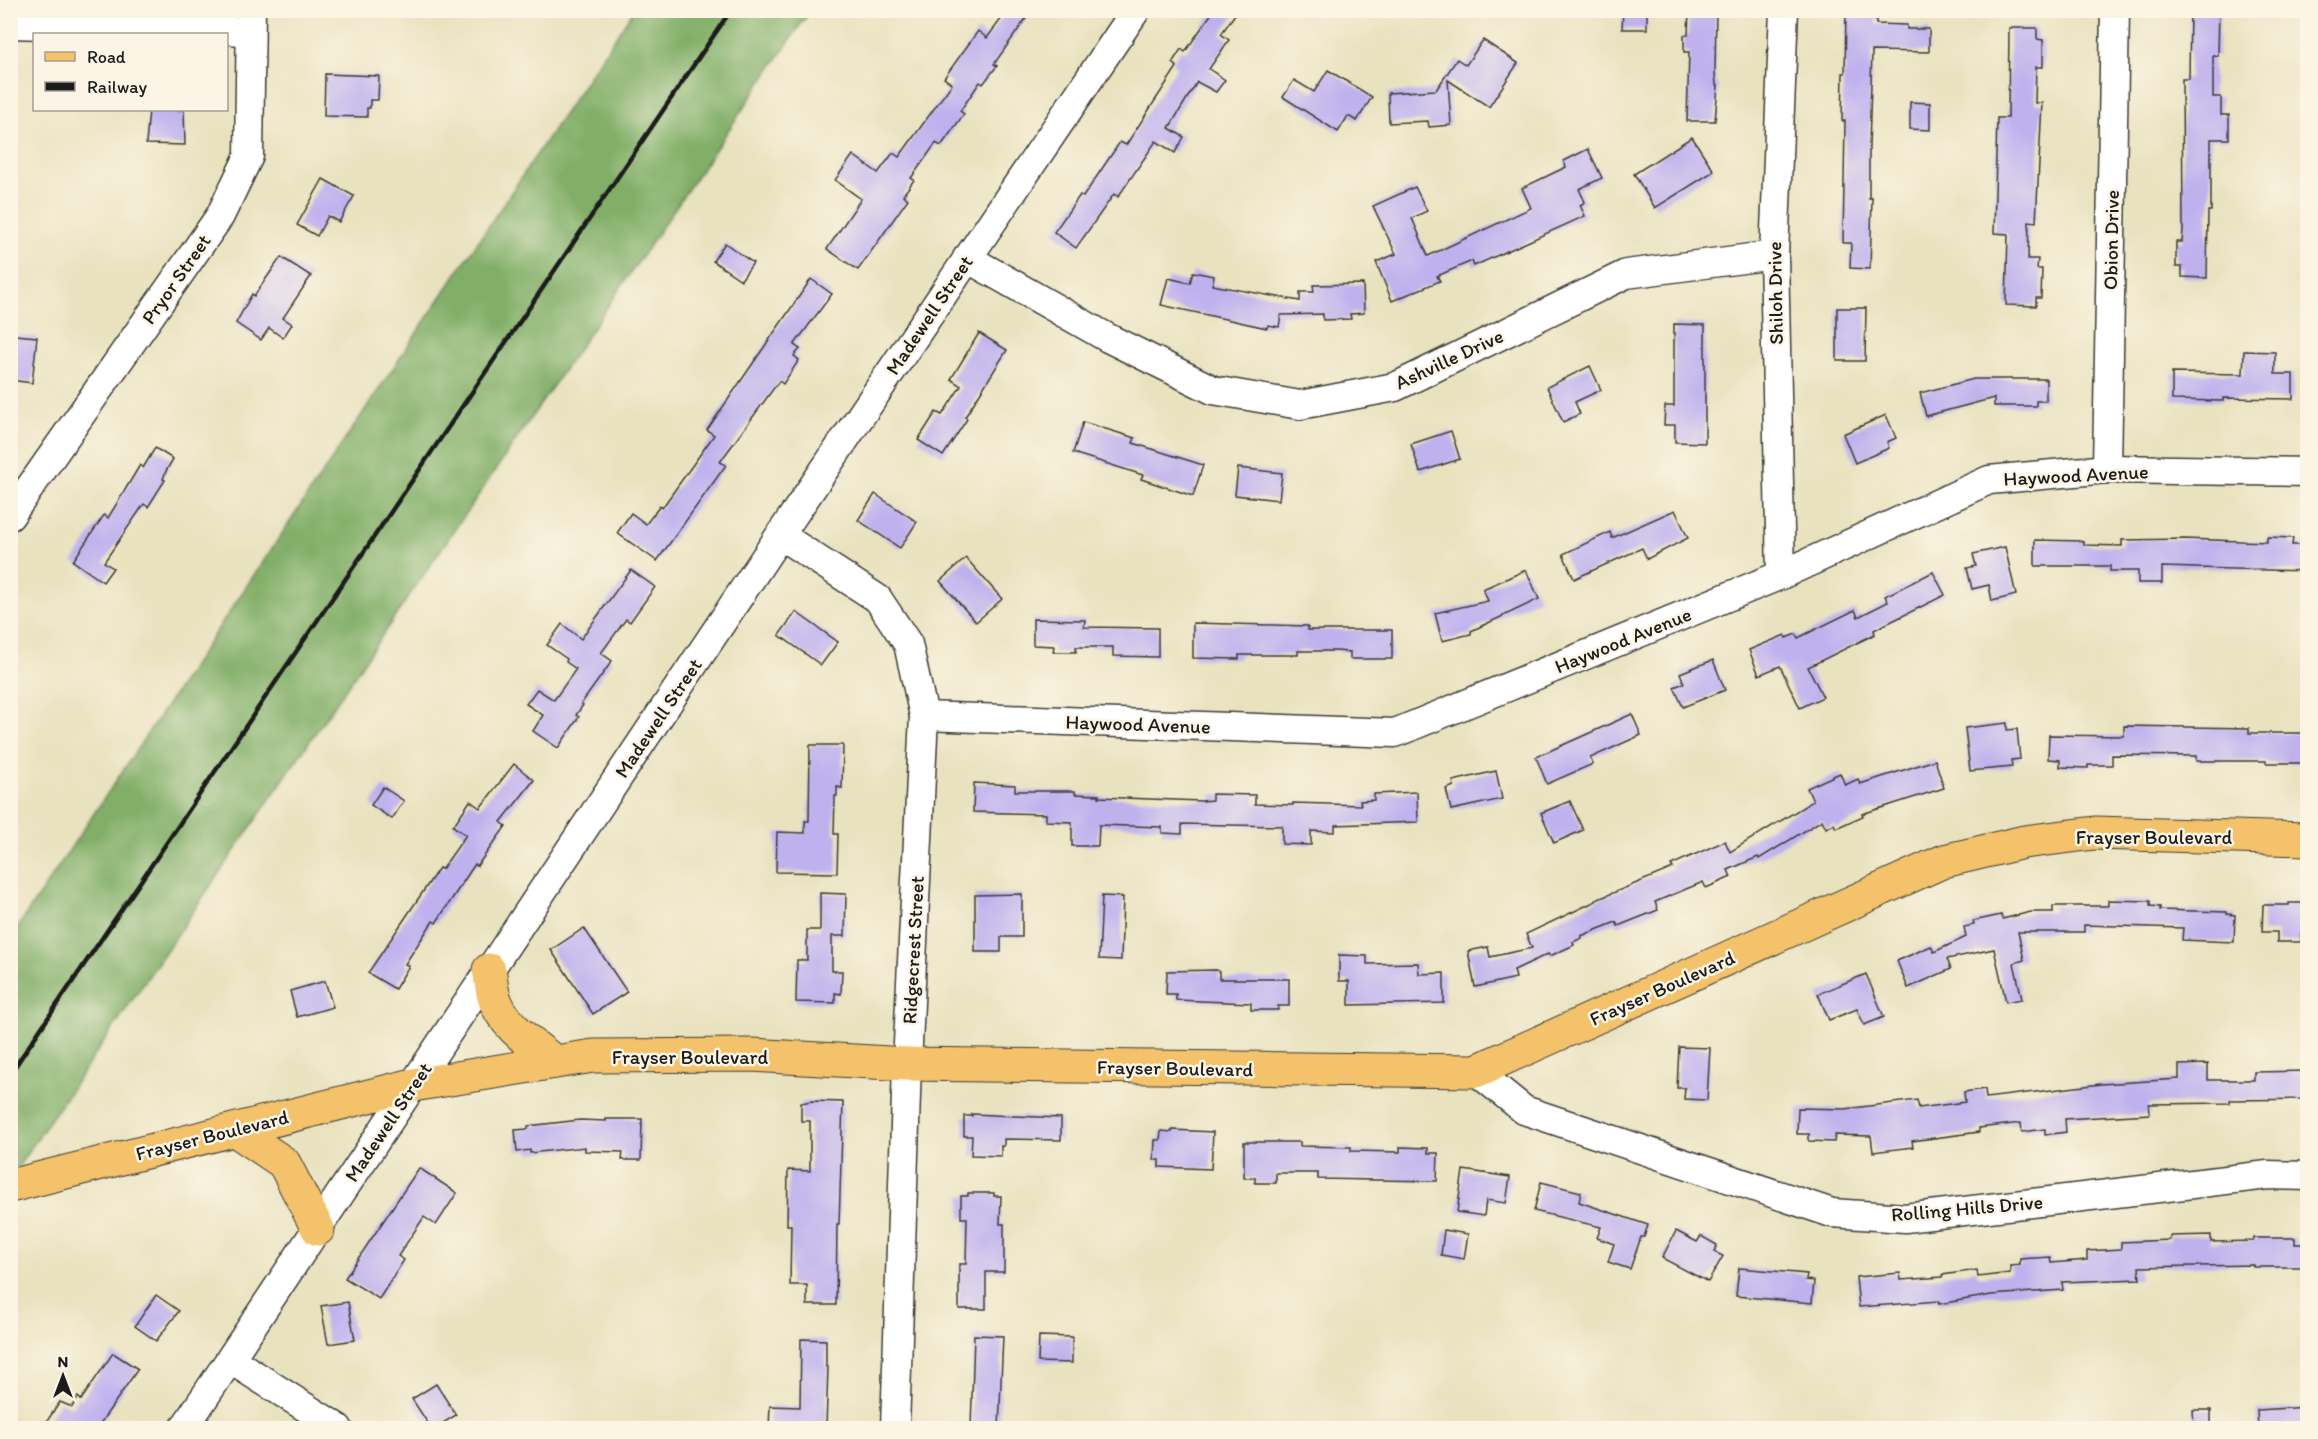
<svg xmlns="http://www.w3.org/2000/svg" width="2318" height="1439" viewBox="0 0 2318 1439" font-family="Itim,sans-serif">
  <rect width="100%" height="100%" fill="#fcf5e5"/>
  <filter id="ink" filterUnits="userSpaceOnUse"><feTurbulence type="fractalNoise" baseFrequency=".0167" numOctaves="2"/><feDisplacementMap in="SourceGraphic" scale="12" xChannelSelector="R" yChannelSelector="G"/><feConvolveMatrix kernelMatrix="1 2 1 2 8 2 1 2 1" color-interpolation-filters="sRGB"/></filter>
  <filter id="wash" filterUnits="userSpaceOnUse"><feTurbulence type="fractalNoise" baseFrequency=".008" numOctaves="4" result="noise"/><feDisplacementMap in="SourceGraphic" scale="24" xChannelSelector="R" yChannelSelector="G"/><feGaussianBlur stdDeviation="1.35" result="paint"/><feColorMatrix in="noise" values="0 0 0 0 0 0 0 0 0 0 0 0 0 0 0 0 0 1.4 0 .05"/><feComposite in="paint" operator="in"/></filter>
  <g filter="url(#wash)">
    <rect width="100%" height="100%" fill="#e9e2bf"/>
    <!-- forest -->
    <polygon fill="#81af68" stroke="#4e6642" stroke-width="1.5" points="633,11 810,11 11,1177 11,937"/>
    <g id="blocks">
      <!-- building -->
      <g fill="#beb1ee">
        <polygon points="1008,10 1032,10 994,64 997,66 983,84 980,82 960,111 964,114 941,146 936,143 911,178 914,180 903,195 908,199 858,270 827,249 861,199 835,180 853,155 878,173 893,153 899,157 952,84 944,78 978,31 987,38"/>
        <polygon points="1214,10 1238,10 1221,34 1229,40 1209,69 1225,80 1216,92 1197,82 1169,128 1184,137 1175,153 1156,141 1118,197 1114,194 1076,248 1054,232 1080,195 1083,197 1120,142 1126,145 1177,67 1172,63 1181,49 1185,52"/>
        <polygon points="1623,10 1647,10 1647,29 1622,29"/>
        <polygon points="1689,10 1716,10 1715,73 1716,85 1718,85 1715,121 1687,121 1689,52 1684,52 1684,35 1688,35"/>
        <polygon points="1846,10 1876,10 1876,24 1907,25 1907,29 1929,29 1929,52 1872,51 1869,147 1869,198 1872,198 1870,269 1850,268 1851,243 1843,243 1845,121 1842,121 1843,73 1845,73"/>
        <polygon points="2190,10 2219,10 2218,56 2213,55 2213,97 2221,97 2221,115 2229,115 2229,139 2211,139 2211,211 2208,211 2207,278 2182,277 2182,267 2176,267 2176,242 2182,242 2183,230 2182,79 2189,79"/>
        <polygon points="2009,28 2037,28 2037,39 2043,40 2043,67 2036,67 2035,103 2042,103 2036,222 2029,221 2028,259 2038,259 2037,269 2042,269 2041,298 2036,298 2036,306 2006,305 2008,234 1994,233 1997,118 2008,118"/>
        <polygon points="1483,40 1518,63 1489,107 1448,80 1451,125 1429,127 1428,121 1389,123 1388,93 1436,90 1457,59 1466,65"/>
        <polygon points="1328,70 1372,97 1357,121 1348,116 1338,132 1283,97 1294,80 1314,92"/>
        <polygon points="325,74 379,76 378,100 370,100 370,108 367,108 367,117 324,116"/>
        <polygon points="1910,102 1930,103 1930,130 1910,129"/>
        <polygon points="149,110 184,110 185,145 146,144"/>
        <polygon points="1692,137 1714,171 1655,208 1634,174"/>
        <polygon points="1588,149 1602,178 1579,189 1585,202 1580,205 1585,216 1474,266 1472,261 1437,276 1440,281 1392,301 1376,262 1396,254 1373,206 1415,187 1427,211 1412,218 1428,256 1531,208 1522,188 1566,167 1564,161"/>
        <polygon points="323,179 354,196 339,222 328,216 317,236 297,225"/>
        <polygon points="725,243 753,263 741,280 713,261"/>
        <polygon points="281,257 311,276 283,318 292,324 283,338 269,328 261,340 236,323 252,294 254,296"/>
        <polygon points="1193,272 1214,276 1212,285 1300,301 1300,292 1314,292 1313,285 1363,284 1364,313 1350,314 1351,319 1323,320 1323,314 1281,315 1279,327 1268,325 1267,328 1161,305 1168,278 1190,283"/>
        <polygon points="811,279 832,294 794,345 800,349 794,356 799,360 783,384 779,381 720,462 726,465 657,561 617,533 631,513 646,524 660,506 662,508 714,435 707,430"/>
        <polygon points="1837,308 1866,308 1865,361 1837,361"/>
        <polygon points="1674,324 1705,325 1705,443 1675,442 1675,425 1664,425 1665,406 1674,406"/>
        <polygon points="979,333 1007,350 965,417 967,419 943,456 918,440 936,412 942,415 961,386 951,379"/>
        <polygon points="15,335 37,337 32,383 10,380 10,354 13,354"/>
        <polygon points="2244,351 2275,352 2275,374 2293,374 2293,399 2223,398 2223,401 2172,400 2172,373 2243,374"/>
        <polygon points="1590,366 1601,390 1575,402 1580,414 1563,422 1547,387"/>
        <polygon points="1974,379 2046,379 2046,401 2036,401 2036,406 1994,406 1994,398 1926,416 1920,393"/>
        <polygon points="1886,415 1896,438 1887,442 1889,448 1855,463 1843,434"/>
        <polygon points="1083,422 1135,438 1133,443 1203,465 1193,496 1141,479 1143,475 1073,453"/>
        <polygon points="1451,431 1460,459 1420,472 1411,444"/>
        <polygon points="155,448 173,459 166,471 163,479 165,480 148,507 144,504 104,562 113,568 103,582 73,561 104,515 108,518 140,465 143,468"/>
        <polygon points="1238,468 1282,473 1279,500 1235,495"/>
        <polygon points="875,494 917,522 900,548 858,520"/>
        <polygon points="1675,510 1688,538 1647,559 1642,548 1574,579 1563,554 1610,532 1612,538"/>
        <polygon points="2267,537 2293,538 2292,545 2307,545 2307,571 2162,567 2162,583 2138,583 2138,571 2110,571 2110,566 2035,566 2035,540 2084,541 2084,545 2122,546 2122,540 2185,539 2267,542"/>
        <polygon points="2005,547 2016,595 1992,601 1989,585 1972,589 1967,568 1976,566 1973,554"/>
        <polygon points="966,558 1002,599 976,622 940,581"/>
        <polygon points="631,570 655,587 630,622 626,619 601,653 612,661 581,704 583,705 576,715 579,717 558,748 533,731 543,715 526,704 537,689 554,700 576,669 566,662 567,659 547,645 562,624 581,639"/>
        <polygon points="1526,570 1539,599 1471,631 1471,634 1442,641 1435,613 1488,601 1483,589"/>
        <polygon points="1933,572 1945,595 1874,630 1875,634 1808,667 1823,697 1800,708 1780,666 1759,675 1749,650 1785,635 1786,638 1796,634 1798,638 1855,610 1858,617 1888,602 1885,596"/>
        <polygon points="796,612 838,642 821,665 779,635"/>
        <polygon points="1033,619 1085,620 1084,627 1158,628 1158,657 1113,656 1113,647 1076,647 1076,652 1053,652 1054,646 1033,645"/>
        <polygon points="1193,623 1308,626 1308,630 1392,630 1392,659 1350,659 1350,652 1336,651 1298,651 1298,655 1239,655 1239,659 1193,658"/>
        <polygon points="1713,660 1725,690 1683,707 1674,687 1684,683 1680,673"/>
        <polygon points="1632,714 1641,735 1590,758 1593,764 1547,784 1536,757"/>
        <polygon points="2007,723 2007,730 2017,729 2020,759 2011,760 2012,767 1970,771 1965,728"/>
        <polygon points="2124,726 2249,728 2249,733 2307,733 2307,760 2305,760 2305,763 2266,763 2266,761 2196,761 2196,756 2112,755 2112,765 2088,765 2088,768 2060,767 2060,760 2048,759 2049,735 2124,736"/>
        <polygon points="810,745 843,745 842,788 837,787 837,796 835,796 834,834 838,834 837,873 776,872 777,832 805,833 805,821 809,821"/>
        <polygon points="1935,760 1944,788 1862,814 1863,816 1836,828 1834,824 1826,828 1822,820 1759,859 1758,857 1728,870 1731,877 1706,888 1703,882 1655,902 1658,910 1618,926 1616,922 1581,936 1582,938 1573,942 1574,945 1550,956 1548,954 1514,970 1516,978 1475,987 1468,951 1488,947 1490,957 1532,948 1526,934 1596,901 1596,900 1673,868 1671,865 1725,841 1730,852 1813,801 1807,788 1840,773 1845,785 1858,779 1860,784"/>
        <polygon points="514,764 534,780 501,822 506,826 477,866 475,864 436,923 433,921 405,964 409,966 395,989 368,973 439,868 442,869 466,835 453,826 470,801 480,808"/>
        <polygon points="1496,771 1502,799 1451,810 1446,789 1454,786 1453,781"/>
        <polygon points="974,783 1015,785 1015,791 1075,791 1075,794 1099,795 1099,797 1201,801 1212,800 1212,794 1255,795 1255,804 1293,805 1293,803 1361,805 1360,801 1374,800 1374,794 1417,792 1418,822 1335,825 1335,832 1311,831 1311,845 1282,844 1282,826 1182,824 1182,834 1162,833 1162,827 1099,825 1098,846 1072,846 1072,822 1046,821 1046,814 973,812"/>
        <polygon points="383,787 404,801 392,819 371,805"/>
        <polygon points="1570,801 1583,830 1554,843 1541,813"/>
        <polygon points="820,893 846,894 845,936 832,936 832,971 842,971 841,994 835,993 835,1003 796,1002 797,960 807,960 807,930 820,930"/>
        <polygon points="1022,894 1022,937 1001,937 1001,952 975,952 975,895"/>
        <polygon points="1102,896 1123,897 1121,960 1099,959"/>
        <polygon points="2108,900 2150,901 2150,906 2160,907 2160,910 2227,912 2227,914 2235,915 2234,942 2182,940 2183,928 2084,925 2084,932 2018,932 2024,960 2014,963 2022,999 2006,1002 1994,949 1947,959 1951,969 1908,988 1897,961 1931,946 1934,952 1966,937 1964,927 1974,925 1973,921 2001,915 2002,919 2031,912 2053,912 2053,906 2108,906"/>
        <polygon points="2289,903 2307,903 2307,932 2301,932 2301,942 2277,942 2277,932 2262,932 2263,905 2289,905"/>
        <polygon points="584,928 627,992 593,1014 551,950"/>
        <polygon points="1339,955 1367,956 1367,964 1418,963 1419,974 1444,973 1444,1003 1349,1005 1349,981 1339,981"/>
        <polygon points="1217,970 1219,972 1219,979 1289,979 1289,1006 1278,1006 1278,1010 1251,1010 1251,1003 1176,1000 1176,994 1166,994 1167,971"/>
        <polygon points="1866,974 1884,1017 1864,1025 1857,1009 1829,1020 1818,994"/>
        <polygon points="325,981 333,1007 297,1017 290,991"/>
        <polygon points="1679,1047 1710,1048 1707,1100 1684,1099 1685,1088 1677,1088"/>
        <polygon points="2208,1064 2208,1080 2254,1080 2254,1072 2307,1071 2307,1099 2230,1100 2230,1103 2149,1104 2150,1114 2065,1119 2066,1132 2045,1135 2045,1129 2022,1132 2021,1123 1979,1128 1979,1132 1912,1141 1913,1147 1873,1152 1871,1136 1835,1135 1834,1142 1809,1141 1809,1134 1797,1134 1798,1108 1845,1109 1917,1100 1919,1108 1965,1102 1964,1092 1985,1089 1986,1098 2101,1084 2179,1079 2179,1065"/>
        <polygon points="811,1101 843,1102 839,1224 837,1224 836,1305 807,1305 807,1285 790,1285 791,1225 787,1225 788,1170 810,1171 810,1121 801,1121 801,1103"/>
        <polygon points="972,1114 1061,1118 1061,1140 1004,1139 1004,1146 1001,1146 1001,1156 971,1155 972,1136 964,1136 964,1116 972,1116"/>
        <polygon points="606,1119 642,1119 641,1160 622,1160 623,1152 585,1151 585,1147 530,1153 530,1150 517,1152 515,1130 528,1129 528,1126 580,1120 606,1121"/>
        <polygon points="1172,1130 1213,1132 1211,1169 1159,1167 1159,1160 1154,1160 1155,1140 1160,1140 1161,1131 1172,1132"/>
        <polygon points="1244,1142 1300,1142 1300,1146 1351,1147 1351,1151 1400,1152 1400,1147 1428,1148 1428,1153 1438,1153 1437,1181 1318,1179 1318,1173 1276,1173 1276,1183 1255,1183 1255,1178 1244,1178"/>
        <polygon points="419,1168 457,1193 436,1225 424,1217 398,1256 404,1260 379,1299 345,1278"/>
        <polygon points="1463,1170 1510,1177 1506,1203 1486,1200 1484,1216 1457,1212"/>
        <polygon points="1541,1182 1581,1192 1579,1202 1648,1225 1644,1237 1641,1237 1630,1269 1608,1262 1614,1244 1597,1238 1601,1227 1534,1211"/>
        <polygon points="968,1193 994,1193 994,1196 1001,1196 1000,1224 1004,1224 1004,1272 986,1272 986,1309 959,1309 959,1264 966,1264 967,1218 961,1218 961,1196 968,1196"/>
        <polygon points="1444,1230 1468,1234 1464,1259 1441,1255"/>
        <polygon points="1676,1231 1697,1242 1701,1236 1717,1245 1714,1252 1723,1256 1708,1282 1662,1258"/>
        <polygon points="2211,1235 2211,1242 2253,1241 2253,1238 2295,1238 2295,1244 2305,1244 2305,1267 2253,1267 2253,1265 2139,1267 2140,1279 2062,1282 2063,1290 1991,1295 1939,1304 1939,1301 1859,1307 1856,1277 1900,1273 1901,1280 1942,1277 1942,1275 1977,1270 1978,1277 2010,1273 2010,1266 2020,1265 2020,1259 2050,1257 2051,1263 2087,1260 2087,1251 2121,1249 2121,1242 2170,1240 2170,1236"/>
        <polygon points="1739,1268 1807,1274 1806,1280 1814,1281 1812,1303 1736,1296"/>
        <polygon points="156,1295 179,1311 156,1341 135,1326"/>
        <polygon points="348,1302 355,1340 328,1344 321,1306"/>
        <polygon points="974,1335 1003,1336 999,1428 971,1428"/>
        <polygon points="1039,1336 1072,1337 1072,1363 1038,1362"/>
        <polygon points="801,1339 826,1340 826,1367 828,1367 826,1428 769,1428 770,1406 800,1407"/>
        <polygon points="113,1353 138,1369 97,1428 59,1428 47,1421 60,1402 72,1407 78,1397 81,1400"/>
        <polygon points="436,1384 456,1415 435,1428 431,1428 412,1399"/>
        <polygon points="2307,1407 2307,1428 2258,1428 2257,1410"/>
        <polygon points="2193,1410 2211,1410 2211,1428 2194,1428"/>
      </g>
    </g>
  </g>
  <g filter="url(#ink)">
    <use href="#blocks" fill-opacity="0" stroke="#3b3a34" stroke-width="1.5"/>
    <g fill="none" stroke-linecap="round" stroke-linejoin="round">
      <!-- minor casing -->
      <g stroke="#3b3a34" stroke-width="31">
        <g id="minor">
          <polyline points="10,24 250,31"/>
          <polyline points="967,258 1108,338 1213,390 1300,405 1395,387 1626,274 1774,255"/>
          <polyline points="2107,469 2115,10"/>
          <polyline points="10,516 220,216 249,156 251,10"/>
          <polyline points="780,535 878,599 908,644 924,716 907,1064 895,1428"/>
          <polyline points="1781,575 1774,255 1784,10"/>
          <polyline points="924,716 1395,733 1781,575 1989,480 2107,469 2308,472"/>
          <polyline points="1476,1071 1524,1110 1832,1213 1905,1218 2268,1175 2308,1176"/>
          <polyline points="231,1360 338,1428"/>
          <polyline points="184,1428 780,535 1136,10"/>
        </g>
      </g>
      <!-- major casing -->
      <g stroke="#3b3a34" stroke-width="35">
        <g id="major">
          <path d="M489,970C491,978 491,986 493,993C500,1024 532,1044 555,1062"/>
          <polyline points="235,1130 284,1163 318,1229"/>
          <polyline points="10,1186 413,1085 593,1056 752,1055 907,1064 1476,1071 1944,861 2024,842 2095,833 2308,839"/>
        </g>
      </g>
      <!-- minor -->
      <use href="#minor" stroke="#fff" stroke-width="28"/>
      <!-- major -->
      <use href="#major" stroke="#f3c26a" stroke-width="33"/>
      <!-- rail -->
      <polyline stroke="#1c1c1c" stroke-width="4.5" points="10,1074 731,10"/>
    </g>
  </g>
  <g text-anchor="middle" dominant-baseline="central" stroke-width="5" stroke-linejoin="round" paint-order="stroke">
    <!-- street labels -->
    <g font-size="20" fill="#1c1c1c" stroke="#fcf5e5">
      <text transform="translate(2111 240) rotate(-89)">Obion Drive</text>
      <text transform="translate(176 279) rotate(-55)">Pryor Street</text>
      <text transform="translate(1775 293) rotate(-91)">Shiloh Drive</text>
      <text transform="translate(929 315) rotate(-56)">Madewell Street</text>
      <text transform="translate(1449 359) rotate(-25)">Ashville Drive</text>
      <text transform="translate(2076 475) rotate(-3)">Haywood Avenue</text>
      <text transform="translate(1623 640) rotate(-22)">Haywood Avenue</text>
      <text transform="translate(658 718) rotate(-56)">Madewell Street</text>
      <text transform="translate(1138 724) rotate(2)">Haywood Avenue</text>
      <text x="2154" y="837">Frayser Boulevard</text>
      <text transform="translate(913 950) rotate(-87)">Ridgecrest Street</text>
      <text transform="translate(1662 988) rotate(-24)">Frayser Boulevard</text>
      <text x="690" y="1057">Frayser Boulevard</text>
      <text transform="translate(1175 1068) rotate(1)">Frayser Boulevard</text>
      <text transform="translate(388 1122) rotate(-56)">Madewell Street</text>
      <text transform="translate(212 1135) rotate(-14)">Frayser Boulevard</text>
      <text transform="translate(1967 1208) rotate(-5)">Rolling Hills Drive</text>
    </g>
  </g>
  <!-- margin -->
  <rect width="2318" height="1439" fill="none" stroke="#fcf5e5" stroke-width="36"/>
  <!-- legend -->
  <rect x="33" y="33" width="195" height="78" fill="#fcf5e5" stroke="#a29e95" stroke-width="1.5"/>
  <rect x="45" y="52" width="30" height="9" fill="#f3c26a" stroke="#a29e95" stroke-width="1.5"/>
  <text x="87" y="63" font-size="18" fill="#1c1c1c">Road</text>
  <rect x="45" y="82" width="30" height="9" fill="#1c1c1c" stroke="#a29e95" stroke-width="1.5"/>
  <text x="87" y="93" font-size="18" fill="#1c1c1c">Railway</text>
  <!-- north arrow -->
  <g transform="translate(63 1376)" stroke="#fcf5e5" stroke-width="4.5" paint-order="stroke">
  <path d="M0-4.5L10 22L0 15L-10 22Z" fill="#1c1c1c"/>
  <text y="-9" font-size="16" font-weight="bold" text-anchor="middle" fill="#1c1c1c">N</text>
  </g>
</svg>
